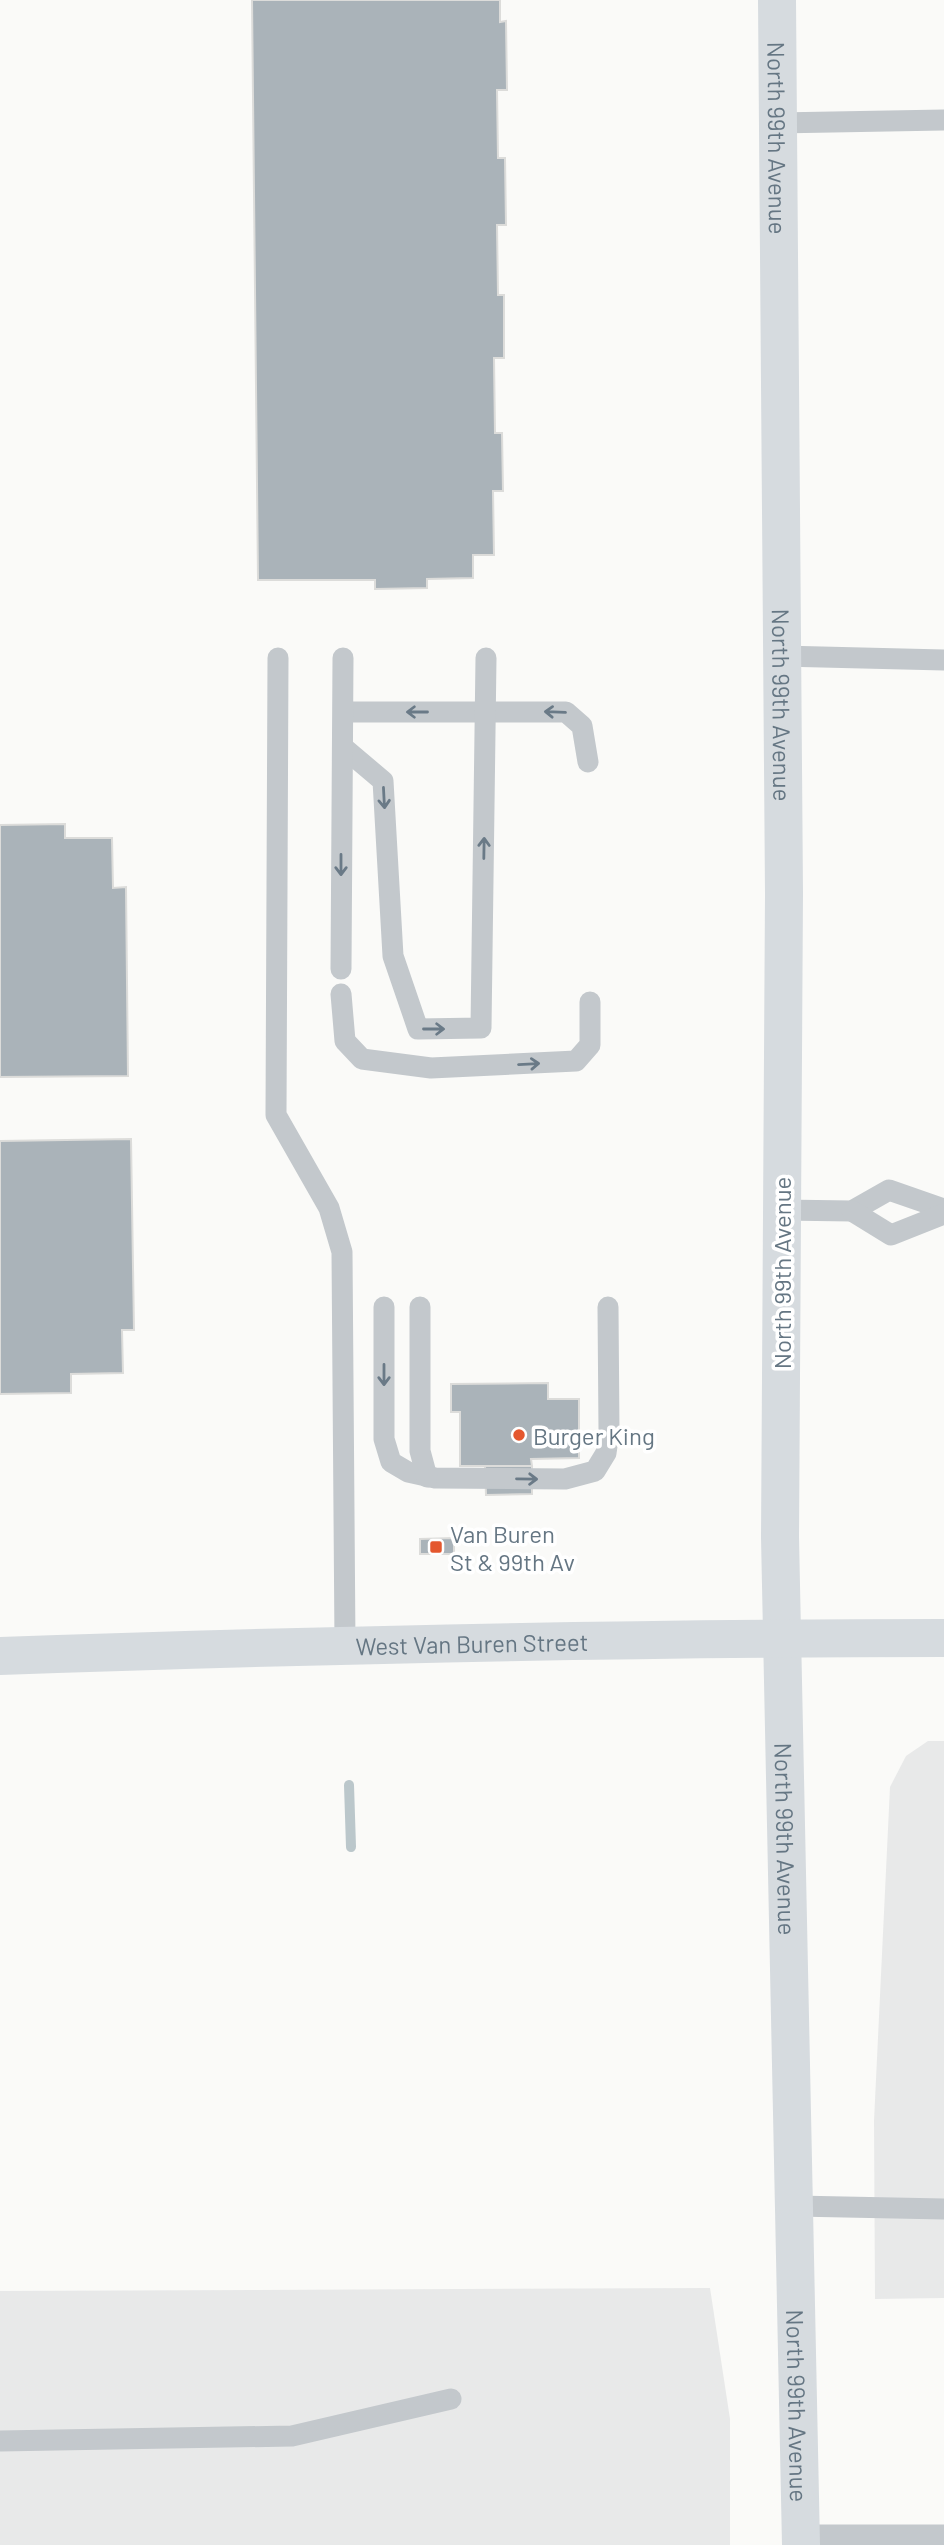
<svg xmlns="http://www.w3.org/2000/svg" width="944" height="2545" viewBox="0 0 944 2545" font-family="Barlow,sans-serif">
  <rect width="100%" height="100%" fill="#fafaf8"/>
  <!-- built -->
  <g fill="#e8e9e9">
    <polygon points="928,1741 944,1741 944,2298 875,2299 874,2121 890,1787 906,1756"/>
    <polygon points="710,2288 730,2419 730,2545 0,2545 0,2291"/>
  </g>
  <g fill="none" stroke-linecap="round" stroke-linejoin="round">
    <!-- stream -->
    <polyline stroke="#bbc7cb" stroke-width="10" points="349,1785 351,1847"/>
  </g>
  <!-- building -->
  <g fill="#aab3b9" stroke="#dcdcda" stroke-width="2">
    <polygon points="252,0 500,0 500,22 506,21 507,90 497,90 498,158 505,158 506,225 497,225 498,295 504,295 504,358 494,358 495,433 502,433 503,491 493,491 494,555 473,555 473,578 427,579 427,588 375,589 375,580 258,580"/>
    <polygon points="65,824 65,838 112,838 113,888 126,887 128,1076 0,1077 0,825"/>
    <polygon points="131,1139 134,1330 122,1330 123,1373 71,1374 71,1393 0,1394 0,1141"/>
    <polygon points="548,1383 548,1399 579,1399 579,1458 531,1459 532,1466 460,1466 460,1412 451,1412 451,1384"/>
    <polygon points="485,1466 532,1466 532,1494 486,1495"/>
    <polygon points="454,1538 454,1554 420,1554 420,1539"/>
  </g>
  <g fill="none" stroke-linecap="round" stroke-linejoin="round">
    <!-- lane -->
    <g stroke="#c3c8cc" stroke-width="21">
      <polyline points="777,123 944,120"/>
      <polyline points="781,656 944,660"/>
      <polyline points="278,658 276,1115 329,1208 342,1252 345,1644"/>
      <polyline points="344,712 566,712 582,726 588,762"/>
      <polyline points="344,748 383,781 393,956 418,1029 481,1028 486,658"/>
      <polyline points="341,969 343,658"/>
      <polyline points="341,994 345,1041 362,1059 431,1068 576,1061 590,1045 590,1002"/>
      <polyline points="781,1210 852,1211 889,1190 944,1209"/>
      <polyline points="852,1211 891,1235 944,1214"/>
      <polyline points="384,1307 384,1439 391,1462 408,1472 435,1478 565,1479 595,1471 606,1453 609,1431 608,1307"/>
      <polyline points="420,1307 420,1451 427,1477"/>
      <polyline points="795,2206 944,2209"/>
      <polyline points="0,2441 292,2436 451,2399"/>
      <polyline points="801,2535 944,2535"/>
    </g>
    <!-- secondary -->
    <path stroke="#d6dbdf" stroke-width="38" id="s1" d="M777,0L784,894L780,1537L801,2545"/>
    <!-- primary -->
    <path stroke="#d6dbdf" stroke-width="38" id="s2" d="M0,1656C315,1645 629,1638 944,1638"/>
  </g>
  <!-- one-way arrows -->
  <defs><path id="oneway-shaft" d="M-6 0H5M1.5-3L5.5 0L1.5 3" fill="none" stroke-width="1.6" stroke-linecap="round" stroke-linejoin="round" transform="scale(1.75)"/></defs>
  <g stroke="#6a7a87">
    <use href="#oneway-shaft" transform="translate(417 712) rotate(180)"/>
    <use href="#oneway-shaft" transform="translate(555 712) rotate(-178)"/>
    <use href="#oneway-shaft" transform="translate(384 798) rotate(87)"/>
    <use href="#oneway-shaft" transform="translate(484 848) rotate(-89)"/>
    <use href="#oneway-shaft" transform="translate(341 865) rotate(90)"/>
    <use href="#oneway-shaft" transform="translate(434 1029)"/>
    <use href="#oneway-shaft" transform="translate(529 1064) rotate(-3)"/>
    <use href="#oneway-shaft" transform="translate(384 1375) rotate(90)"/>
    <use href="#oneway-shaft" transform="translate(527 1479) rotate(1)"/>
  </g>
  <!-- markers -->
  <g fill="#e4572e" stroke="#fff" stroke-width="2.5">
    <circle cx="519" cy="1435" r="7"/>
    <rect x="429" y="1540" width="14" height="14" rx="3.5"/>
  </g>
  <g text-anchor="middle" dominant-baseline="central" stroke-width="7" stroke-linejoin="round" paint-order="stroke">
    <!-- street labels -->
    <g font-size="24" fill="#657683" stroke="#fff">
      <text stroke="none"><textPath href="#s1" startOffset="138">North 99th Avenue</textPath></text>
      <text stroke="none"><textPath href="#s1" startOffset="705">North 99th Avenue</textPath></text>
      <text transform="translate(781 1273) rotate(-90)">North 99th Avenue</text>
      <text stroke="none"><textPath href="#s2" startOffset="472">West Van Buren Street</textPath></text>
      <text stroke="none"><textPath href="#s1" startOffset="1839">North 99th Avenue</textPath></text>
      <text stroke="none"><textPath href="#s1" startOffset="2406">North 99th Avenue</textPath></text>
    </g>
    <!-- poi labels -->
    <g font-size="24" fill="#657683" stroke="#fff" text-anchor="start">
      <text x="533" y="1435">Burger King</text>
      <text x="450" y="1533">Van Buren<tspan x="450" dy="28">St &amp; 99th Av</tspan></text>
    </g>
  </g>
</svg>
